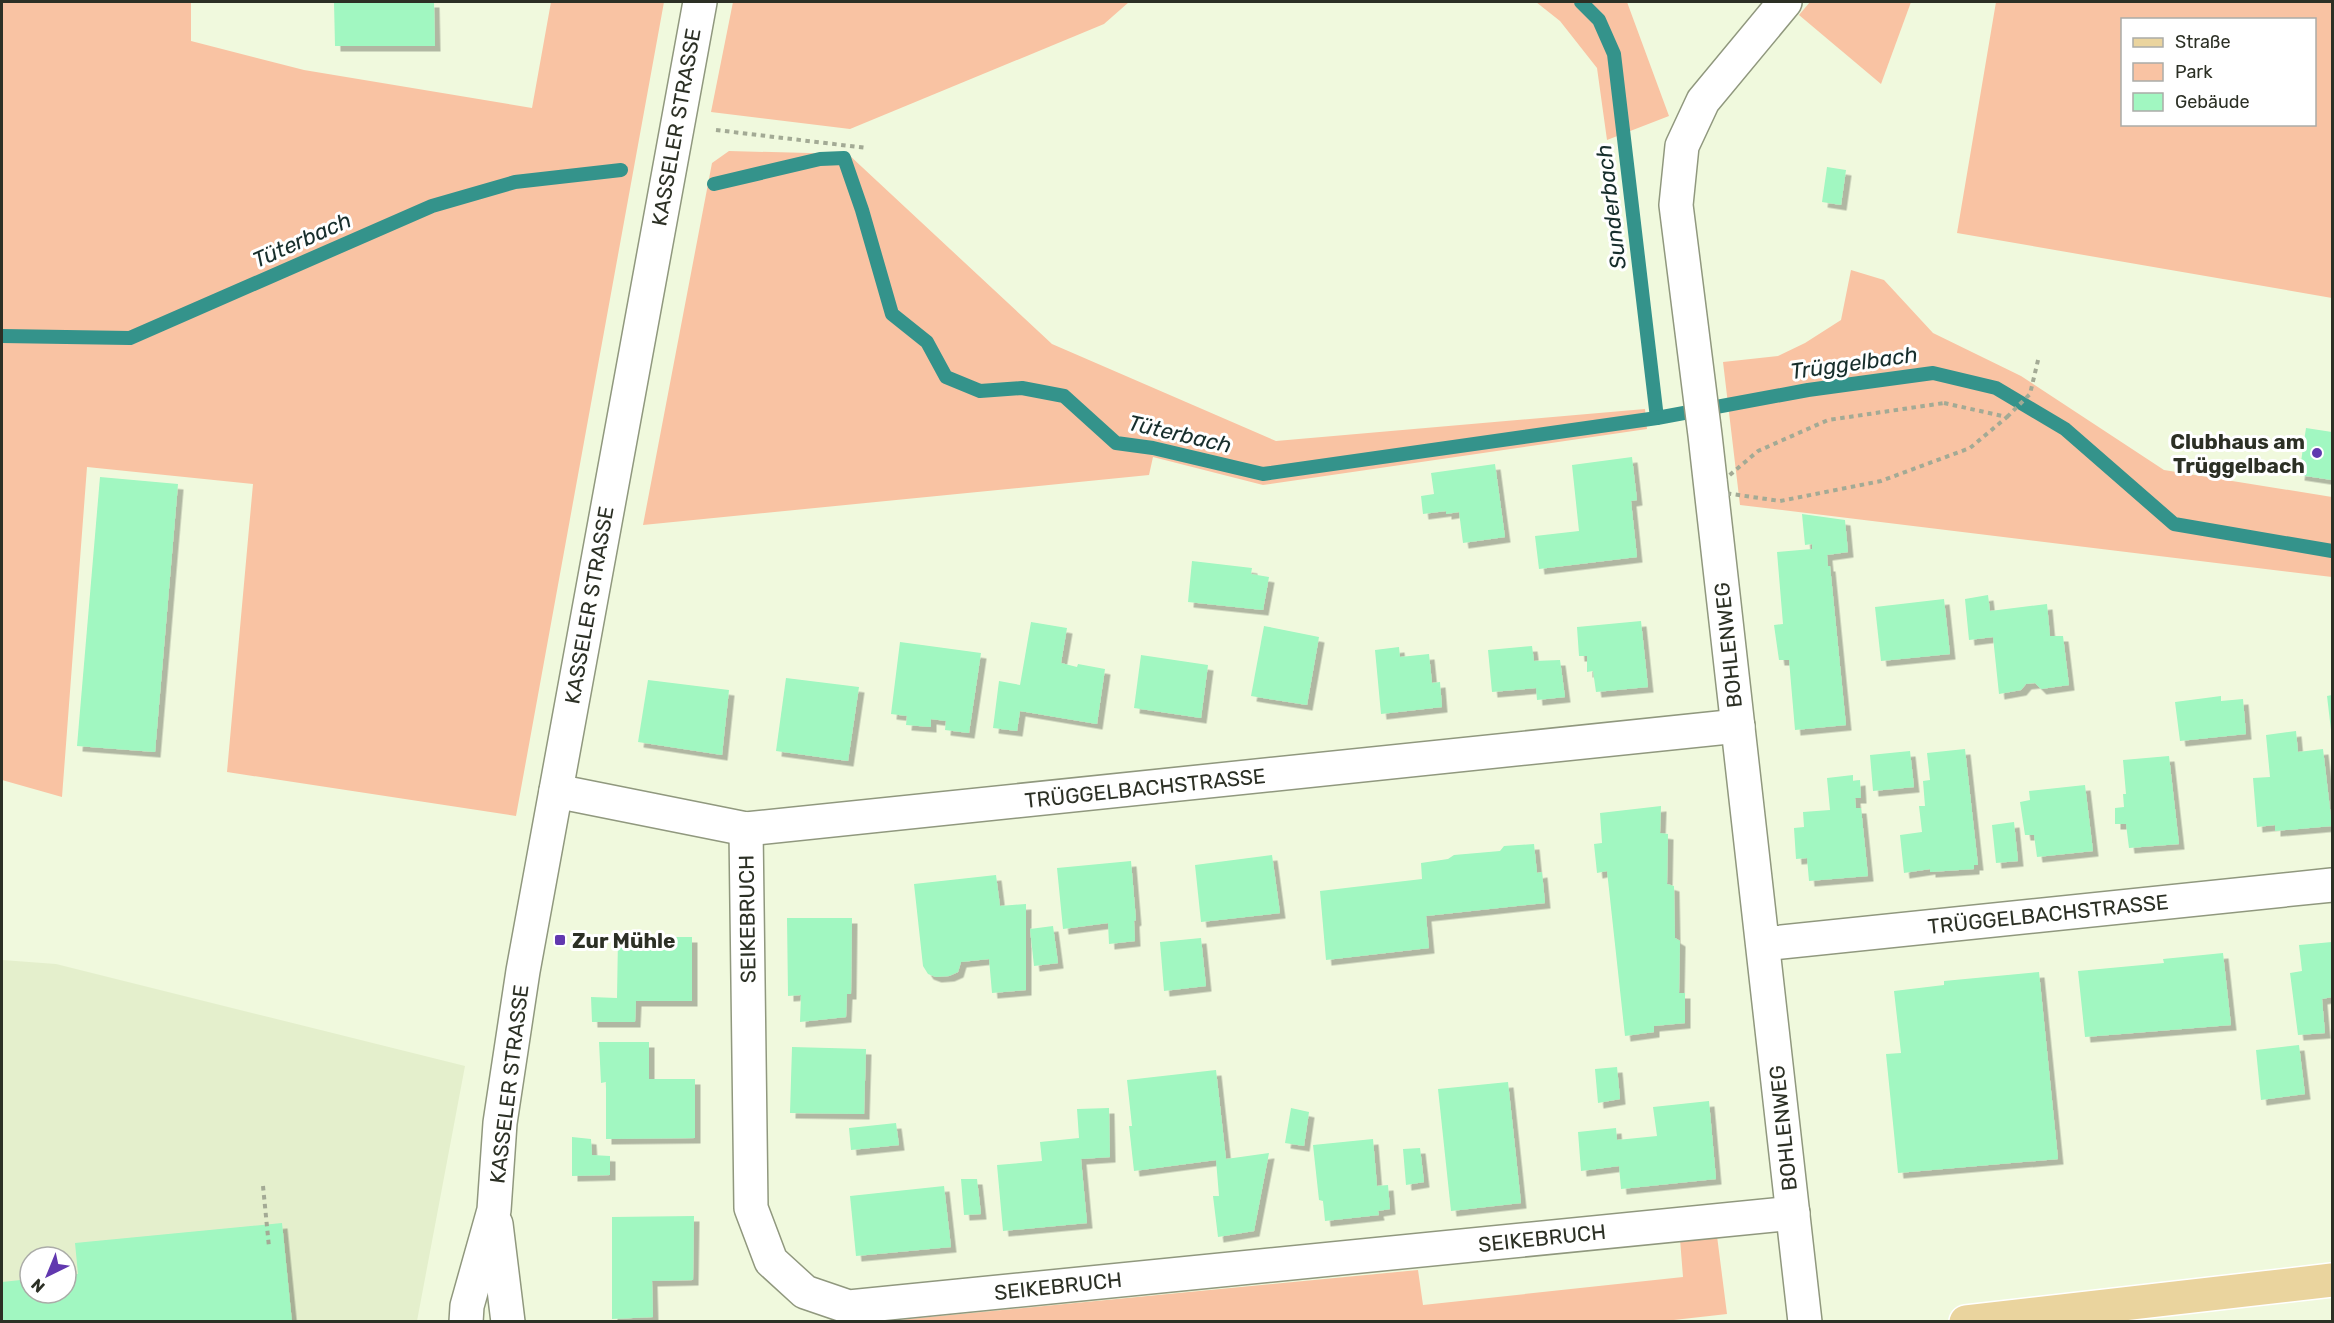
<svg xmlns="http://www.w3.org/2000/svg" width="2334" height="1323" viewBox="0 0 2334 1323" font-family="Rubik,sans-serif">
  <defs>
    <filter id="shadow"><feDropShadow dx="5.5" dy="5.5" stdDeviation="0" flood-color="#0004"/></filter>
  </defs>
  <rect width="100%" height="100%" fill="#f0f9dd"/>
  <!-- built -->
  <path fill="#e4efcc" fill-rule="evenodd" d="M2,960L56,964L465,1066L417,1321H2ZM30,1257H66V1293H30Z"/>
  <!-- green -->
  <g fill="#f9c3a3" fill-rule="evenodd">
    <polygon points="2,2 191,2 191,41 304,70 532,108 551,2 664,2 516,816 227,772 253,484 87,467 62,797 2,780"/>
    <polygon points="733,2 1129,2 1104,24 850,129 711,112"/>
    <polygon points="1536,2 1627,2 1669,116 1607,140 1597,68 1560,21"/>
    <polygon points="1810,2 1911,2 1881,84 1799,15"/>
    <path d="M1996,2H2332V298L1957,233ZM2122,20H2314V124H2122Z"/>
    <polygon points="729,151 848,154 1052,344 1276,441 1645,409 1647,429 1263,485 1153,457 1149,475 643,525 712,163"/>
    <polygon points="1851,270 1884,280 1933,333 2021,376 2164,470 2332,497 2332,577 1740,505 1723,362 1778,356 1805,343 1841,320"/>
    <polygon points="1717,1236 1727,1314 1656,1322 878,1322 1418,1270 1423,1305 1683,1277 1680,1239"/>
  </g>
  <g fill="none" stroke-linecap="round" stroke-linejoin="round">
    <!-- stream -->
    <g stroke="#34938b" stroke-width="14">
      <polyline points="1581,2 1599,20 1614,54 1657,418"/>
      <polyline points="714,184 820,159 844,158 862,210 892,314 927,342 946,377 980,391 1022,388 1064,396 1116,443 1153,448 1263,474 1657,418 1808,390 1933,373 1996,388 2065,429 2174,524 2332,551"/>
      <polyline points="2,336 130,338 432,206 515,182 621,170"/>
    </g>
  </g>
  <!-- building -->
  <g fill="#a1f7c1" filter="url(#shadow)">
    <polygon points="334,2 434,2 435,46 335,46"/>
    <polygon points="1827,167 1846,170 1841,205 1822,202"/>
    <polygon points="2306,428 2332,432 2332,480 2299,475"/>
    <polygon points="1632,457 1637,500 1631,501 1637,557 1539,569 1535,536 1579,531 1572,465"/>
    <polygon points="1495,464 1505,537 1463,543 1459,512 1446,514 1446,511 1423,514 1421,496 1434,494 1431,473"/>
    <polygon points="100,477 178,484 155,752 77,746"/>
    <polygon points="1802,514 1845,520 1848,552 1827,555 1828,566 1830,566 1846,725 1795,730 1789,660 1779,660 1774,625 1783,624 1777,552 1812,549 1812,544 1805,545"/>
    <polygon points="1192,561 1252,568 1251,574 1269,577 1263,610 1188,602"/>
    <polygon points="1988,595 1990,611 2047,604 2050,636 2063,636 2069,685 2041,689 2035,683 2026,684 2021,690 1999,694 1993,637 1969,640 1965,599"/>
    <polygon points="1944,599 1950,654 1881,661 1875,607"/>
    <polygon points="1641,621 1648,687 1596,692 1593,671 1587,672 1587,656 1579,656 1577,627"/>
    <polygon points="1031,622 1067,628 1061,663 1077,667 1078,664 1105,669 1097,724 1020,711 1017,731 993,728 999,681 1020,685"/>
    <polygon points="1264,626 1319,637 1307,705 1251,696"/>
    <polygon points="900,642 981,653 969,733 945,730 946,721 931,719 931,727 906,725 907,716 891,714"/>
    <polygon points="1532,646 1534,661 1560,660 1565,697 1537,700 1536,688 1492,692 1488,650"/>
    <polygon points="1399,647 1400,657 1429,654 1432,683 1440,682 1442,707 1381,714 1375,650"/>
    <polygon points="1141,655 1208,665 1201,718 1134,708"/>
    <polygon points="786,678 859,687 848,761 776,751"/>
    <polygon points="648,680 729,690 722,755 638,742"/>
    <polygon points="2332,695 2332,730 2331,730 2327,696"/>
    <polygon points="2221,696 2221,701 2243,699 2246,734 2180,741 2175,702"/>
    <polygon points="2296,731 2298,752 2323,749 2332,826 2275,831 2275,825 2257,827 2253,778 2270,777 2266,735"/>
    <polygon points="1965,749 1978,865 1974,865 1974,869 1930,872 1930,869 1904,873 1900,835 1922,832 1919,806 1925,806 1923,781 1930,780 1927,753"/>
    <polygon points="1910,751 1914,787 1873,791 1870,755"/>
    <polygon points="2169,756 2179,844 2129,848 2126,824 2115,824 2115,808 2124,807 2123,794 2126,794 2123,760"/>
    <polygon points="1853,775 1853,781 1860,780 1861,798 1855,798 1856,808 1861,808 1868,876 1809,881 1807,858 1796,859 1794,828 1804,827 1803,812 1830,810 1827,778"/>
    <polygon points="2085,785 2093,851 2037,857 2034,835 2025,835 2020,802 2030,800 2029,791"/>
    <polygon points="1661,806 1660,833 1668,834 1667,884 1674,886 1675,938 1680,941 1679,993 1685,993 1685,1023 1654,1026 1654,1032 1625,1036 1607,871 1597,873 1594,844 1602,843 1600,813"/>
    <polygon points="2014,822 2018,861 1996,863 1992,825"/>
    <polygon points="1534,844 1537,873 1542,872 1545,903 1426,916 1429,948 1326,960 1320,891 1422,879 1421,863 1448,859 1454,855 1500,851 1504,846"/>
    <polygon points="1272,855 1280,913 1201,922 1195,865"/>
    <polygon points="1131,861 1136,920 1134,921 1135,941 1109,944 1108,923 1063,929 1057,868"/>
    <polygon points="996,875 1000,906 1026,904 1026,990 992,993 989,959 961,962 958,972 949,976 936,977 928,974 923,966 914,884"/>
    <polygon points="787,918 852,918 851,994 847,994 846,1017 800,1022 801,995 788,996"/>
    <polygon points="1053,926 1058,963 1034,966 1030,929"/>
    <polygon points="618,937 692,937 692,1001 636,1001 635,1022 592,1022 591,997 617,998"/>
    <polygon points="1201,938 1206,986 1164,991 1160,942"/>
    <polygon points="2332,942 2332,997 2322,999 2325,1033 2298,1035 2290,973 2302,971 2299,945"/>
    <polygon points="2223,953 2231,1025 2085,1037 2078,971 2164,963 2163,959"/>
    <polygon points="2039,972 2058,1159 1898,1173 1886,1054 1901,1053 1894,991 1944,985 1944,981"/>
    <polygon points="599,1042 649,1042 649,1079 695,1079 695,1138 606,1139 606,1082 601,1083"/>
    <polygon points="2299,1045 2305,1094 2261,1100 2256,1050"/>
    <polygon points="792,1047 866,1049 864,1114 790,1113"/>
    <polygon points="1617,1067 1620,1099 1598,1103 1595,1069"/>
    <polygon points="1216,1070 1226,1159 1269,1153 1254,1231 1218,1237 1213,1196 1219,1196 1216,1160 1134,1171 1129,1126 1132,1126 1127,1080"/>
    <polygon points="1508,1082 1521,1203 1451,1211 1438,1089"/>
    <polygon points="1709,1101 1716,1179 1621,1189 1619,1166 1581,1171 1578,1132 1616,1128 1617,1140 1657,1136 1653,1107"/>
    <polygon points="1109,1108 1110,1157 1081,1159 1087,1223 1003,1231 997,1165 1042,1161 1040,1142 1079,1138 1077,1109"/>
    <polygon points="1291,1108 1309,1112 1304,1146 1285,1143"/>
    <polygon points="896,1123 899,1145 851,1150 849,1128"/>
    <polygon points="572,1137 591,1139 592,1155 610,1156 610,1175 572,1176"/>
    <polygon points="1373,1139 1377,1186 1388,1185 1390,1209 1378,1211 1379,1215 1325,1221 1323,1201 1319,1200 1313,1145"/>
    <polygon points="1420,1148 1424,1182 1406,1185 1403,1149"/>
    <polygon points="961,1179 977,1179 981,1214 964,1215"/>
    <polygon points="944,1186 951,1247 856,1256 850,1196"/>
    <polygon points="694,1216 693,1280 652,1281 653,1317 612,1319 612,1217"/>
    <polygon points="282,1223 292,1322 2,1322 2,1282 30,1279 30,1293 66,1293 66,1275 78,1274 75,1243"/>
  </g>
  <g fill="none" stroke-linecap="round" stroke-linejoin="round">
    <!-- minor casing -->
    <g stroke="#90987e" stroke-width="36">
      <g id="minor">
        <polyline points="1785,2 1703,101 1682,146 1676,205 1705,435 1805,1322"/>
        <polyline points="556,791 746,829 1738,726"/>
        <polyline points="746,829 751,1208 771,1261 805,1292 849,1307 1793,1213"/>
        <polyline points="1763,944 2332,885"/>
      </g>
    </g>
    <!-- tertiary casing -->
    <g stroke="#90987e" stroke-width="36">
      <g id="tertiary">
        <polyline points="496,1224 508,1322"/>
        <polyline points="466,1322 467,1306 494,1210 500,1123 523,971 700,2"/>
      </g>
    </g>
    <!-- primary casing -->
    <g stroke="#fff" stroke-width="36">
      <polyline id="primary" points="1966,1322 2332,1280"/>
    </g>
    <!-- path -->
    <g stroke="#a3aa95" stroke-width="4" stroke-dasharray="4.5 4.5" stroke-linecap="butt">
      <polyline points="716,130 867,148"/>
      <polygon points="1944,403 2007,417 1970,448 1881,481 1780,501 1711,491 1758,451 1828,420"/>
      <polyline points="2007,417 2030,394 2039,356"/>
      <polyline points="263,1186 269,1247"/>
    </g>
    <!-- minor -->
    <use href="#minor" stroke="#fff" stroke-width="33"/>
    <!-- tertiary -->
    <use href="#tertiary" stroke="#fff" stroke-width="33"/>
    <!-- primary -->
    <use href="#primary" stroke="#ead49e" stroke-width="33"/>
  </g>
  <!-- markers -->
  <g fill="#6138af" stroke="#fff" stroke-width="2">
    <circle cx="2317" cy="453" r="6"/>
    <rect x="554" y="934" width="12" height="12" rx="3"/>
  </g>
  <g text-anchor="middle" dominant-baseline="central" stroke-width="6" stroke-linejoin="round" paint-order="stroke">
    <!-- street labels -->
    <g font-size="21" fill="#2c3025" stroke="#fff">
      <text transform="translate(676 127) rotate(-80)">KASSELER STRASSE</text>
      <text transform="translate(589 605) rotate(-80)">KASSELER STRASSE</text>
      <text transform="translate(1728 645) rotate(-96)">BOHLENWEG</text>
      <text transform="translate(1145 788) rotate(-6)">TRÜGGELBACHSTRASSE</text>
      <text transform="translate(2048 914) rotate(-6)">TRÜGGELBACHSTRASSE</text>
      <text transform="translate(747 919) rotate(-91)">SEIKEBRUCH</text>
      <text transform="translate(509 1084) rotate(-83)">KASSELER STRASSE</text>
      <text transform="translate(1783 1128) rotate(-96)">BOHLENWEG</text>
      <text transform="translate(1542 1238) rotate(-6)">SEIKEBRUCH</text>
      <text transform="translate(1058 1286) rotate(-6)">SEIKEBRUCH</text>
    </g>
    <!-- poi labels -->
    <g font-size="21" font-weight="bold" fill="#2c3025" stroke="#fff" text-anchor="end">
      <text x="2305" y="441">Clubhaus am<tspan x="2305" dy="24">Trüggelbach</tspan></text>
      <text x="572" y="940" text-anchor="start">Zur Mühle</text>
    </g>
    <!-- water labels -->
    <g font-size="22" font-style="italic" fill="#172e2c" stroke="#fff">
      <text transform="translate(1611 207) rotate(-97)">Sunderbach</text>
      <text transform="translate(302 240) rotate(-24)">Tüterbach</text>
      <text transform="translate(1854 363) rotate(-8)">Trüggelbach</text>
      <text transform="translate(1180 434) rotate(13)">Tüterbach</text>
    </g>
  </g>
  <!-- border -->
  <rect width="2334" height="1323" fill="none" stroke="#2c3025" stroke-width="6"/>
  <!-- legend -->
  <rect x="2121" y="18" width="195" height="108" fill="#ffffff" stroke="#abaca8" stroke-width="1.5"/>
  <rect x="2133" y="38" width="30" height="9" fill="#ead49e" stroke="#abaca8" stroke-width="1.5"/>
  <text x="2175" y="48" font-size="18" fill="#2c3025">Straße</text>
  <rect x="2133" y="63" width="30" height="18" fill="#f9c3a3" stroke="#abaca8" stroke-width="1.5"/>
  <text x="2175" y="78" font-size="18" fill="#2c3025">Park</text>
  <rect x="2133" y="93" width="30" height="18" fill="#a1f7c1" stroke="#abaca8" stroke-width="1.5"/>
  <text x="2175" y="108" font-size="18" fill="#2c3025">Gebäude</text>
  <!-- north arrow -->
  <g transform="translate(48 1275) rotate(223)"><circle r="28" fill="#ffffff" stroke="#abaca8" stroke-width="1.5"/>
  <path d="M0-4.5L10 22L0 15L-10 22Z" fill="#6138af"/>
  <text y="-9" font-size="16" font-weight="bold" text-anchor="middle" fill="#2c3025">N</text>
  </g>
</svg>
